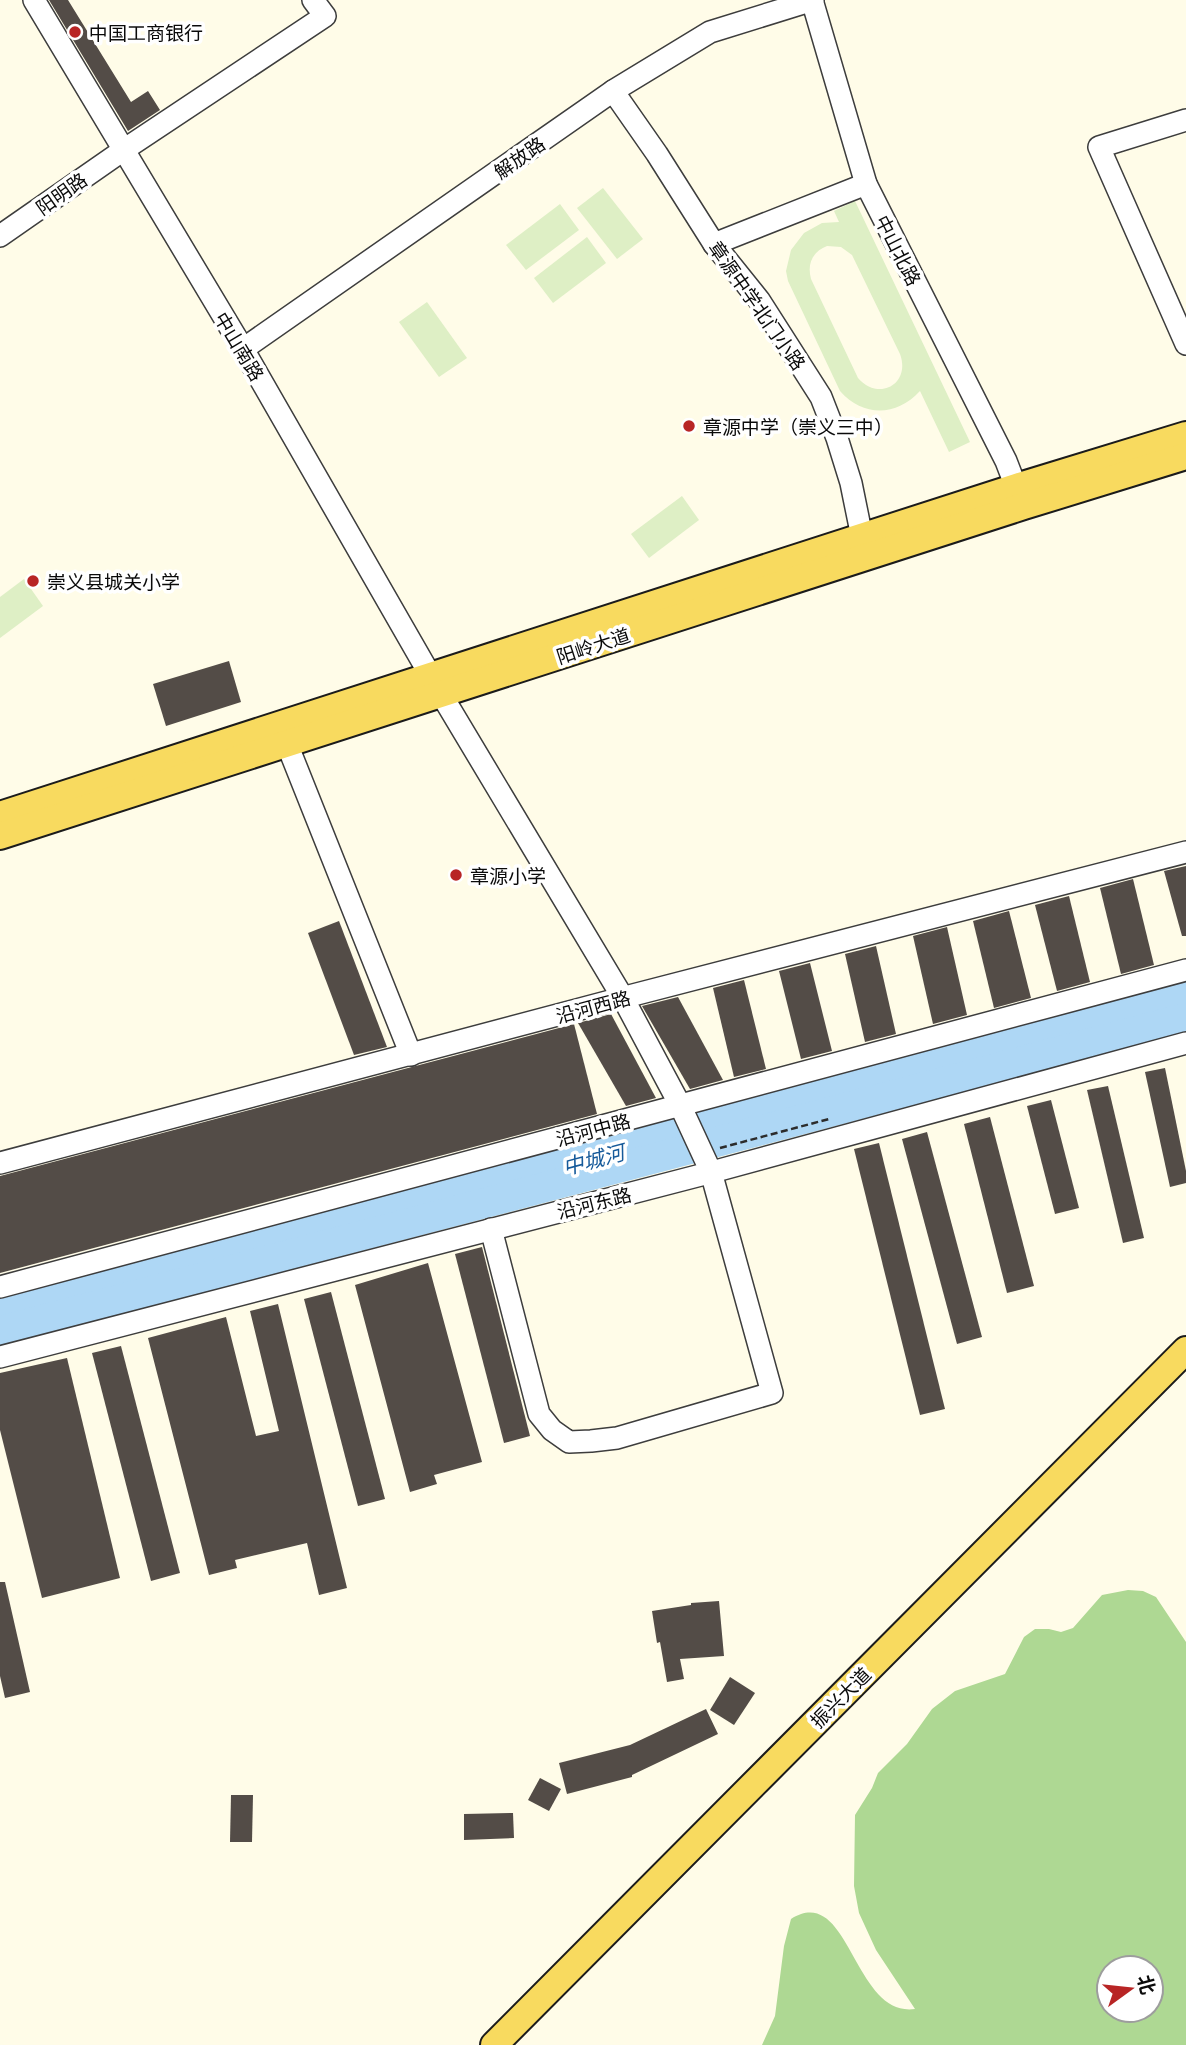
<svg xmlns="http://www.w3.org/2000/svg" width="1186" height="2045" viewBox="0 0 1186 2045" font-family="Literata,'Noto Sans SC',serif">
  <rect width="100%" height="100%" fill="#fffce8"/>
  <!-- forest -->
  <path fill="#aed893" fill-rule="evenodd" d="M1128,1590L1143,1591L1156,1597L1186,1642V2045H762L775,2016L784,1946L791,1919C850,1882 853,2018 915,2009L876,1950L859,1913L854,1886L855,1815L872,1788L878,1773L907,1744L932,1709L955,1691L1005,1674L1024,1637L1035,1629H1049L1061,1632L1073,1628L1102,1595ZM1151,1968V2010H1109V1968Z"/>
  <!-- pitch -->
  <g fill="#deefc5" fill-rule="evenodd">
    <polygon points="603,188 643,239 617,259 577,208"/>
    <path d="M855,201L970,442L949,452L920,391C897,416 864,418 840,391L788,281L786,271L791,250L804,233L822,223L839,222L834,211ZM827,246L841,247L852,255L900,354C911,384 879,402 858,378L811,279C807,264 812,252 827,246Z"/>
    <polygon points="560,204 579,230 526,270 506,245"/>
    <polygon points="587,237 606,263 553,303 534,278"/>
    <polygon points="427,302 467,358 439,377 399,322"/>
    <polygon points="682,496 699,520 649,558 631,534"/>
    <polygon points="24,579 43,606 0,638 0,597"/>
  </g>
  <g fill="none" stroke-linecap="round" stroke-linejoin="round">
    <!-- river -->
    <g stroke="#aed7f5" stroke-width="30">
      <polyline points="0,1306 1186,995"/>
      <polyline points="0,1331 1186,1018"/>
    </g>
  </g>
  <!-- building -->
  <g fill="#534c47">
    <polygon points="49,0 68,0 131,102 148,91 160,110 128,131"/>
    <polygon points="229,661 241,702 166,726 153,684"/>
    <polygon points="1186,866 1186,936 1182,936 1164,871"/>
    <polygon points="1133,879 1154,965 1121,974 1100,888"/>
    <polygon points="1069,896 1090,982 1057,991 1035,905"/>
    <polygon points="1009,911 1031,998 994,1008 973,921"/>
    <polygon points="339,921 387,1047 354,1055 308,933"/>
    <polygon points="947,927 967,1015 933,1024 913,936"/>
    <polygon points="876,946 896,1034 865,1042 845,954"/>
    <polygon points="810,963 832,1051 801,1059 779,971"/>
    <polygon points="744,980 766,1069 734,1077 713,988"/>
    <polygon points="678,997 723,1080 690,1089 642,1006"/>
    <polygon points="611,1014 656,1098 626,1106 578,1023"/>
    <polygon points="574,1024 597,1114 0,1273 0,1176"/>
    <polygon points="1165,1068 1186,1171 1186,1183 1170,1187 1145,1072"/>
    <polygon points="1108,1086 1144,1238 1123,1243 1087,1090"/>
    <polygon points="1051,1100 1079,1208 1055,1214 1027,1106"/>
    <polygon points="990,1117 1034,1286 1007,1293 964,1124"/>
    <polygon points="927,1132 982,1337 957,1344 902,1139"/>
    <polygon points="879,1143 945,1409 920,1415 854,1149"/>
    <polygon points="482,1247 530,1436 504,1443 455,1254"/>
    <polygon points="428,1263 482,1462 434,1475 437,1484 410,1492 355,1285"/>
    <polygon points="331,1292 385,1499 358,1506 304,1299"/>
    <polygon points="278,1304 347,1588 319,1595 307,1543 235,1560 237,1568 209,1575 148,1338 226,1317 256,1436 279,1431 250,1311"/>
    <polygon points="121,1346 180,1573 151,1581 92,1353"/>
    <polygon points="67,1358 120,1578 42,1598 0,1430 0,1373"/>
    <polygon points="0,1582 5,1582 30,1692 5,1698 0,1676"/>
    <polygon points="719,1601 724,1656 680,1659 684,1679 667,1682 660,1642 657,1643 652,1611 691,1605 691,1603"/>
    <polygon points="730,1677 755,1693 734,1725 710,1710"/>
    <polygon points="706,1709 718,1734 632,1775 632,1777 567,1794 559,1763 630,1745"/>
    <polygon points="540,1778 561,1789 549,1811 528,1800"/>
    <polygon points="231,1795 253,1795 252,1842 230,1842"/>
    <polygon points="513,1813 514,1838 464,1840 464,1814"/>
  </g>
  <g fill="none" stroke-linecap="round" stroke-linejoin="round">
    <!-- minor casing -->
    <g stroke="#3d3d3d" stroke-width="24">
      <g id="minor">
        <polyline points="34,0 243,349 441,694 623,998 680,1105 711,1172 772,1393 617,1438 591,1441 569,1442 552,1430 539,1414 491,1229"/>
        <polyline points="812,0 866,184 1006,461 1016,487"/>
        <polyline points="613,91 657,154 714,244 759,300 821,397 837,438 851,483 862,537"/>
        <polyline points="1186,120 1099,147 1186,344"/>
        <polyline points="0,236 122,151 325,16 313,0"/>
        <polyline points="714,244 866,184"/>
        <polyline points="243,349 613,91 710,32 813,0"/>
        <polyline points="287,744 411,1055"/>
        <polyline points="0,1163 633,995 1186,852"/>
        <polyline points="0,1287 1186,970"/>
        <polyline points="0,1357 701,1175 1186,1043"/>
      </g>
    </g>
    <!-- major casing -->
    <g stroke="#1b1b1b" stroke-width="30">
      <g id="major">
        <polyline points="0,815 1016,487 1186,435"/>
        <polyline points="0,836 1024,506 1186,456"/>
        <polyline points="494,2045 1186,1350"/>
      </g>
    </g>
    <!-- path -->
    <polyline stroke="#2c2c2c" stroke-width="2.5" stroke-dasharray="7 3.5" stroke-linecap="butt" points="720,1148 829,1119"/>
    <!-- minor -->
    <use href="#minor" stroke="#fff" stroke-width="21"/>
    <!-- major -->
    <use href="#major" stroke="#f8da5f" stroke-width="26"/>
  </g>
  <!-- markers -->
  <g fill="#b82525" stroke="#fff" stroke-width="2.5">
    <circle cx="75" cy="32" r="7"/>
    <circle cx="689" cy="426" r="7"/>
    <circle cx="33" cy="581" r="7"/>
    <circle cx="456" cy="875" r="7"/>
  </g>
  <g text-anchor="middle" dominant-baseline="central" stroke-width="7" stroke-linejoin="round" paint-order="stroke">
    <!-- poi labels -->
    <g font-size="19" fill="#0a0a0a" stroke="#fff" text-anchor="start">
      <text x="89" y="32">中国工商银行</text>
      <text x="703" y="426">章源中学（崇义三中）</text>
      <text x="47" y="581">崇义县城关小学</text>
      <text x="470" y="875">章源小学</text>
    </g>
    <!-- street labels -->
    <g font-size="19" fill="#0a0a0a" stroke="#fff">
      <text transform="translate(519 157) rotate(-35)">解放路</text>
      <text transform="translate(61 193) rotate(-35)">阳明路</text>
      <text transform="translate(899 250) rotate(63)">中山北路</text>
      <text transform="translate(758 305) rotate(55)">章源中学北门小路</text>
      <text transform="translate(240 346) rotate(59)">中山南路</text>
      <text transform="translate(593 645) rotate(-18)">阳岭大道</text>
      <text transform="translate(593 1006) rotate(-15)">沿河西路</text>
      <text transform="translate(593 1129) rotate(-15)">沿河中路</text>
      <text transform="translate(594 1202) rotate(-14)">沿河东路</text>
      <text transform="translate(840 1697) rotate(-45)">振兴大道</text>
    </g>
    <!-- water labels -->
    <g font-size="21" font-style="italic" fill="#165a9a" stroke="#fff">
      <text transform="translate(593 1158) rotate(-15)">中城河</text>
    </g>
  </g>
  <!-- north arrow -->
  <g transform="translate(1130 1989) rotate(75)"><circle r="33" fill="#ffffff" stroke="#9d9d9d" stroke-width="2"/>
  <path d="M0-5L12 26L0 18L-12 26Z" fill="#b82525"/>
  <text y="-10" font-size="19" font-weight="bold" text-anchor="middle" fill="#0a0a0a">北</text>
  </g>
</svg>
